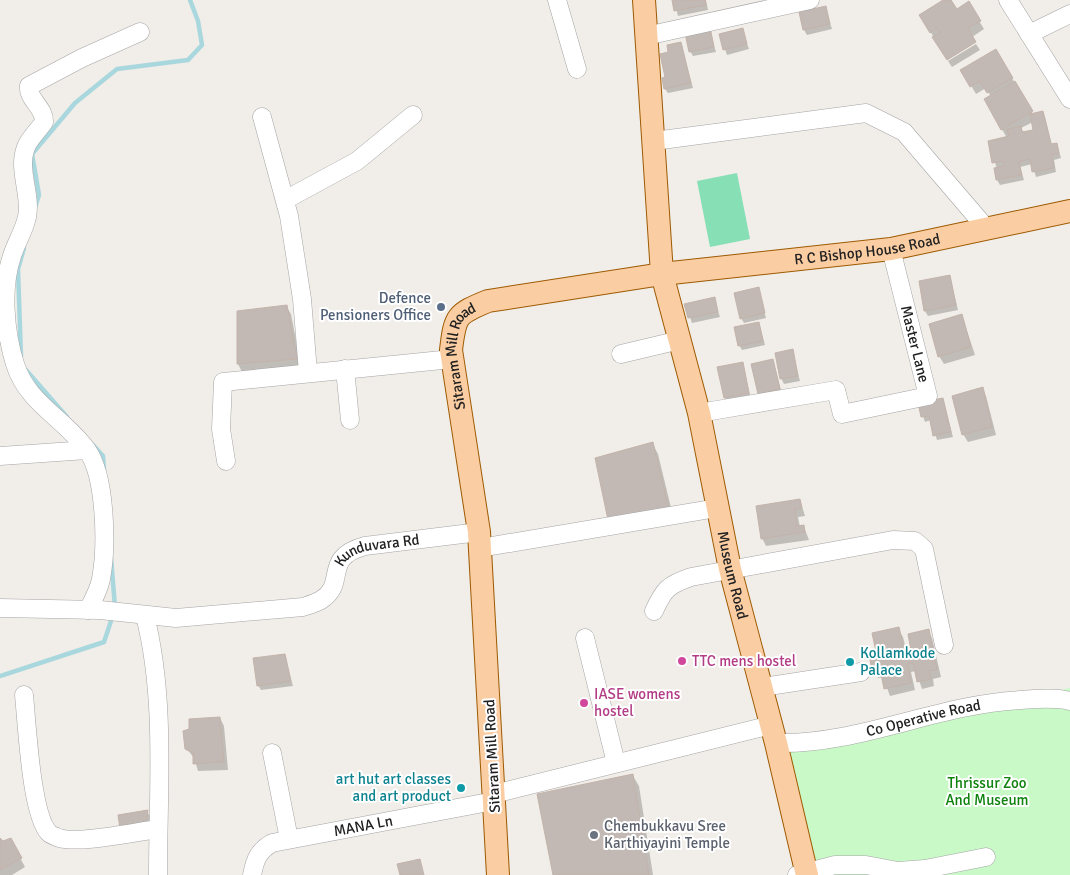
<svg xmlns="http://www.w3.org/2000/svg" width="1070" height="875" viewBox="0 0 1070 875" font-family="Signika,sans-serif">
  <rect width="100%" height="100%" fill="#f1ede8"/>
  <!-- park -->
  <polygon fill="#c8f9c7" points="1070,688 1070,875 807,875 778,754"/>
  <!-- pitch -->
  <polygon fill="#87dfb5" points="737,173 750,239 710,247 697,181"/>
  <!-- shadow -->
  <g fill="#0003" fill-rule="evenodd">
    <polygon points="674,0 706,0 708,10 678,16"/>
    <polygon points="946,0 950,0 956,11 968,3 984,29 972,37 947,59 921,16"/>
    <polygon points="825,8 832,29 807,35 804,30"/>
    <polygon points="709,29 716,52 693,56 690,51"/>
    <polygon points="742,30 749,49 727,55 720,35"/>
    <polygon points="680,43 693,88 668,93 665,89 670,53"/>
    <polygon points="976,44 980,50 952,67 948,61"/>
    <path d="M996,51L1033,114L1043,112L1045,117L1052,145L1057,144L1061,158L1054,160L1056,172L1036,177L1032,164L1020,167L1024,180L1000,185L997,180V169L989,142L1007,138L985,100L991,97L986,88L976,94L962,70ZM1033,122L1035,131L1024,133L1021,128Z"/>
    <polygon points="950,277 958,310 928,316 925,311"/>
    <polygon points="758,289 766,318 744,323 741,318"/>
    <polygon points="714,299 720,317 692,323 686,305"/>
    <polygon points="286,306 291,314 301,366 242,372 238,364"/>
    <polygon points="962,316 975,355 944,364 939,356"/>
    <polygon points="759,323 765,345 742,350 739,345"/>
    <polygon points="792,351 800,381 784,384 781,378"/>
    <polygon points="773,360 782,394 762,398 759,393"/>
    <polygon points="742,364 751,398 728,403 725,398"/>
    <polygon points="982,389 986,396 996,435 968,442 963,434"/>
    <polygon points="943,399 953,437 937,440 931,420 925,422 919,404"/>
    <polygon points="652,443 658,454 674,520 609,520"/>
    <polygon points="800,500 805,516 798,517 800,527 804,527 809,540 766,546 762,538"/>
    <polygon points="898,629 903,637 907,653 913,652 928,631 932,638 941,677 933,679 934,686 922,689 916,671 911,672 915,690 890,696 883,677 878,678 874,670 878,653"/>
    <polygon points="284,655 293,686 261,690 258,685"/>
    <polygon points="220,718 224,726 228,770 198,771 194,758 187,749"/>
    <polygon points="633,776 639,786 653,875 554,875"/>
    <polygon points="147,812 150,816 149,830 124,833"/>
    <polygon points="10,839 25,867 12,875 0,875 0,840 2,843"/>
  </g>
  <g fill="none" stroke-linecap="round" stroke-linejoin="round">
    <!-- stream -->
    <g stroke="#a9d7de" stroke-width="4.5">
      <polyline points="35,207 39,195 32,154 75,103 117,69 188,60 202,45 198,21 190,0"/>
      <polyline points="21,357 18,269 24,248"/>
      <polyline points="26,370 67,417"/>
      <polyline points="93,445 103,456 104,470"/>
      <polyline points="111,558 115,607"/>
      <polyline points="0,676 104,642 113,615"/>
    </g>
  </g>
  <!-- building -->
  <g fill="#c2b9b4" stroke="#c3b3aa">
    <polygon points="672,0 705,0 706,5 674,11"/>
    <polygon points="943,0 951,0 957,9 969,1 981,21 968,28 976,42 947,60 932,37 940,33 937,28 930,33 919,15"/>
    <polygon points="826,6 830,24 803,30 799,12"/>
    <polygon points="710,27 714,47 689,52 685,33"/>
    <polygon points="743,28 747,44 723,50 719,34"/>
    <polygon points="681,42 691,83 664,89 662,78 665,77 660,54 668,52 667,45"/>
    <polygon points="996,49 1013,78 987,93 980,81 970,87 960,70"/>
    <polygon points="1015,81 1033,111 1001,130 984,99"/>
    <polygon points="1043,111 1051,144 1057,143 1059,153 1052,155 1054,168 1032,172 1030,159 1019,162 1022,175 996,180 994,168 1004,166 1003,161 992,163 988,141 1009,136 1007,129 1021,126 1022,132 1033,130 1030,114"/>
    <polygon points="950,275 956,305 924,311 919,281"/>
    <polygon points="759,287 765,313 740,319 734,293"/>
    <polygon points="715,297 718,312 688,318 684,304"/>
    <polygon points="287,305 297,359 237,364 237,311"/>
    <polygon points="962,314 971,347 938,357 929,324"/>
    <polygon points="759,322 763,341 738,346 734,327"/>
    <polygon points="793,349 798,376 780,379 775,353"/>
    <polygon points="773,359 780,389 758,394 751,364"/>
    <polygon points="743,362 749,393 724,398 717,367"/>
    <polygon points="983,387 992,427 962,435 952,396"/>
    <polygon points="943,398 951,432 933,436 929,416 921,417 918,403"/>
    <polygon points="653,442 669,510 608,520 595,458"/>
    <polygon points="800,499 802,508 795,509 797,526 804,525 805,532 761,539 756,506"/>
    <polygon points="899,627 905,653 911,651 908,634 929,629 937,670 929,671 931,679 917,682 913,663 908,664 911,683 884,689 880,669 872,671 869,654 876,652 872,633"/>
    <polygon points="285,654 291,681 257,686 253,658"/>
    <polygon points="220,717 224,762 193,764 193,753 185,749 183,731 189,729 189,719"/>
    <polygon points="633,774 649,875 553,875 537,794"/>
    <polygon points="148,810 146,825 120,828 118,815"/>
    <polygon points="0,838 3,841 11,838 22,858 0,870"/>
    <polygon points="420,859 424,875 400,875 397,864"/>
  </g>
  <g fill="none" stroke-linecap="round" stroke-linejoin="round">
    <!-- minor casing -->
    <g stroke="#a5a5a5" stroke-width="19">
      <g id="minor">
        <polyline points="557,0 577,69"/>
        <polyline points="1008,0 1070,99"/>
        <polyline points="1029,34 1070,14"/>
        <polyline points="646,36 810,0"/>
        <polyline points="262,117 289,216 302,299 308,372"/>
        <polyline points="654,141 866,113 904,132 987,229"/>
        <polyline points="285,200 357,161 413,115"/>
        <polyline points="621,354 680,340"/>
        <polyline points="345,369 350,420"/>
        <polyline points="699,413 836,390 842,414 928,396 891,249"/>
        <polyline points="0,456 87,450"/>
        <polyline points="226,461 221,429 223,382 452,359"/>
        <polyline points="480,548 717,508"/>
        <path id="s1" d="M0,608L100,610L176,618L303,607C309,605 316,603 321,600C348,583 321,558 365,546L479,532"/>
        <path d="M88,610C93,600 99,590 101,579C107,547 106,476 87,450C64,418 27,403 15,364C5,332 1,288 12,256C16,243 24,231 27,217C32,193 15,166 28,143C33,135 39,129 44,122C45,108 27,99 29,86L82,58L140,32"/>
        <path d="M654,611C664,589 668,585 691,577L893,540L915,541L924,549L944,645"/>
        <path d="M145,616C166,698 158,790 158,875"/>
        <polyline points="585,638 616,763"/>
        <polyline points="762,687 861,672"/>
        <path d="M24,695C27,723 31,815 49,833C51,835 57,837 59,838C79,844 135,832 158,829"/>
        <path id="s2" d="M776,743C859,745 938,704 1021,700C1037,699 1054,697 1070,701"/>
        <polyline points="272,753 289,839"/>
        <polyline points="494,794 771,725"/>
        <path id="s3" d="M252,875C255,860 258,851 272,843L494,801"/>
        <polyline points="797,875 835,865 866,865 898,871 925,869 986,857"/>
      </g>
    </g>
    <!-- major casing -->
    <g stroke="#9d5a01" stroke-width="24">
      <g id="major">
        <path id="s4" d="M644,0L662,274L699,413L730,569L776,743L807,875"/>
        <path id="s5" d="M498,875L479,532L451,350C455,316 456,314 488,301L662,274L891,249L1070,211"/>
      </g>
    </g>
    <!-- minor -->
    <use href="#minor" stroke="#fff" stroke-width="18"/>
    <!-- major -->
    <use href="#major" stroke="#fbcda3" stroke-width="22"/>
  </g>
  <!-- markers -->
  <circle fill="#5c6f8a" stroke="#fff" stroke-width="2" cx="441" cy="307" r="5"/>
  <g fill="#d1479c" stroke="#fff" stroke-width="2">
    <circle cx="682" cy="661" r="5"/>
    <circle cx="584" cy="703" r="5"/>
  </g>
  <g fill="#0f9aa8" stroke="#fff" stroke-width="2">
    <circle cx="850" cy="662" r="5"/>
    <circle cx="461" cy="788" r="5"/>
  </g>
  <circle fill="#6b7280" stroke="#fff" stroke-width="2" cx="594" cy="835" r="5"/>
  <g text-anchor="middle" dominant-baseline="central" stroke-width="4" stroke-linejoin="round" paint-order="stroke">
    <!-- street labels -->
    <g font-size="15" fill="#212121" stroke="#fff">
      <text stroke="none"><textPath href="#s5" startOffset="978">R C Bishop House Road</textPath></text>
      <text transform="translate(915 344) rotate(76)">Master Lane</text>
      <text stroke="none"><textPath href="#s5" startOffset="524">Sitaram Mill Road</textPath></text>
      <text stroke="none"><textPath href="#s1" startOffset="408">Kunduvara Rd</textPath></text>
      <text stroke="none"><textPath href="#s4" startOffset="584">Museum Road</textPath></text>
      <text stroke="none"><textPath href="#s2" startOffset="150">Co Operative Road</textPath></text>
      <text transform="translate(492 756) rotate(-93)">Sitaram Mill Road</text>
      <text stroke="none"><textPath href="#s3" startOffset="132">MANA Ln</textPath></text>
    </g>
    <!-- service labels -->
    <g font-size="15" fill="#4e5e75" stroke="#fff" text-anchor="end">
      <text x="431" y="298">Defence<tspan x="431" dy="17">Pensioners Office</tspan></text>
    </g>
    <!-- culture labels -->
    <g font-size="15" fill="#0d838f" stroke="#fff" text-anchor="start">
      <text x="860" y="653">Kollamkode<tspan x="860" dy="17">Palace</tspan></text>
      <text x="451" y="779" text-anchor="end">art hut art classes<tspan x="451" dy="17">and art product</tspan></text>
    </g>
    <!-- hotel labels -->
    <g font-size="15" fill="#b23c85" stroke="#fff" text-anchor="start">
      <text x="692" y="661">TTC mens hostel</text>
      <text x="594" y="694">IASE womens<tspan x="594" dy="17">hostel</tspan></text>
    </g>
    <!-- park labels -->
    <g font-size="15" fill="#0e820d" stroke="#fff">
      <text x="987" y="783">Thrissur Zoo<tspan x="987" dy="17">And Museum</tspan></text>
    </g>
    <!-- worship labels -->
    <g font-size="15" fill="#5b616d" stroke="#fff" text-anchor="start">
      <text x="604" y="826">Chembukkavu Sree<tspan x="604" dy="17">Karthiyayini Temple</tspan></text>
    </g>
  </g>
</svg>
